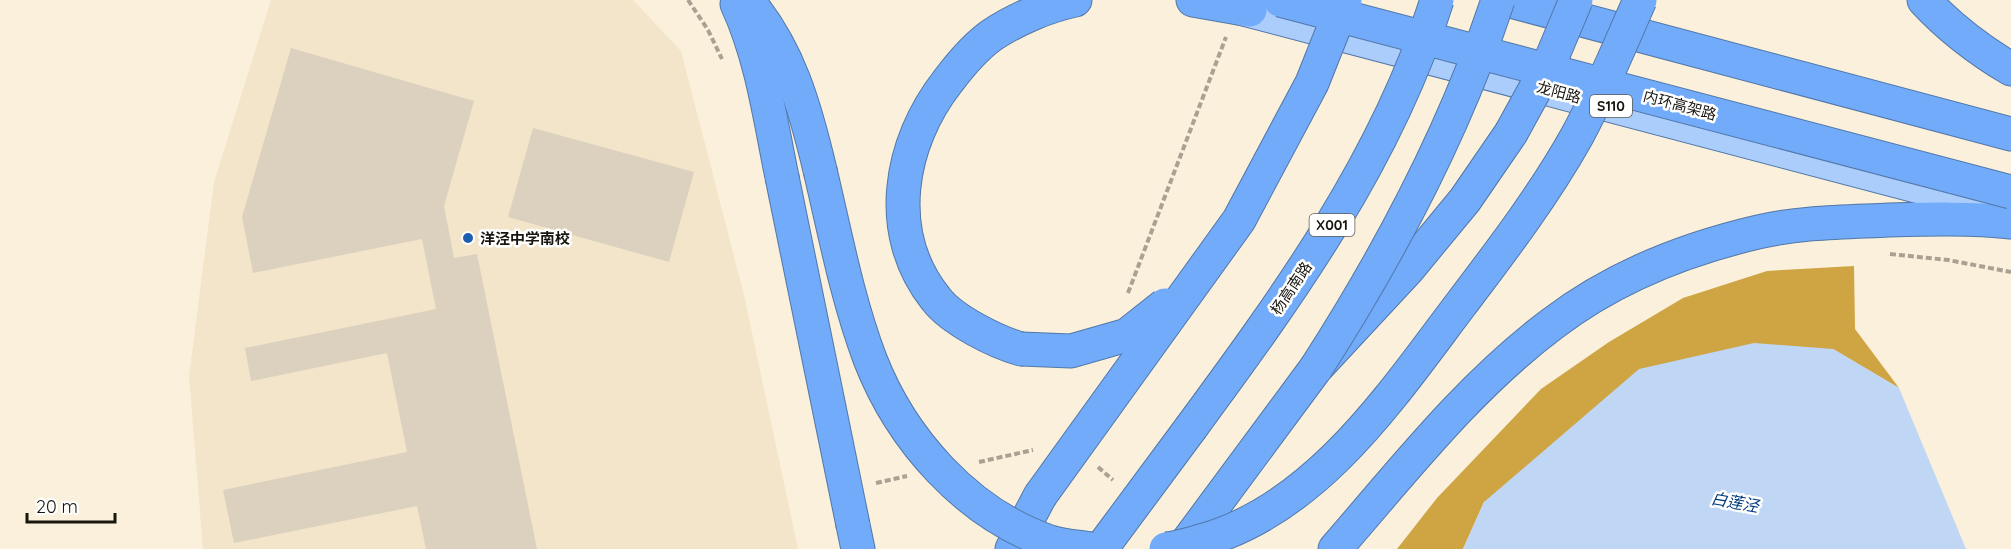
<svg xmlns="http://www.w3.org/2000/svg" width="2011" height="549" viewBox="0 0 2011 549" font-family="Quicksand,'Noto Sans SC',sans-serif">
  <rect width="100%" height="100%" fill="#faf0dc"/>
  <!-- built -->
  <polygon fill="#f3e5ca" points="271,0 633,0 681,51 744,295 798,549 203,549 189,376 214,182"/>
  <!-- forest -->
  <polygon fill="#cfa442" points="1854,266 1855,329 1899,388 1833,349 1484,502 1463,549 1397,549 1437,498 1541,389 1609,342 1683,298 1767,271"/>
  <!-- water -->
  <polygon fill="#bfd6f5" points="1754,343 1833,349 1899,388 1966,549 1463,549 1484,502 1639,369"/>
  <!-- building -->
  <g fill="#dbd1be">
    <polygon points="291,48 474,101 444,206 454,258 477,254 537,549 426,549 417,506 234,543 223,490 407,452 387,353 251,381 245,348 436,309 422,239 253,273 242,217"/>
    <polygon points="533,128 694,172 669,262 508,217"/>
  </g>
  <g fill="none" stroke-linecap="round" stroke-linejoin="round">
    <!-- primary casing -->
    <g stroke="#5277a8" stroke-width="35">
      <polyline id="primary" points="1221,3 2011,211"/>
    </g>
    <!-- highway casing -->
    <g stroke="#5277a8" stroke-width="35">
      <g id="highway">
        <path d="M747,0C789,49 805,107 820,170"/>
        <polyline points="1193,0 1250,10"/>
        <polyline points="1507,0 2011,134"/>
        <path d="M1924,0C1949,27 1979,50 2011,69"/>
        <path d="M737,4C762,58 770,119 782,177"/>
        <path d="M1021,349C996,342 952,320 936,299C883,233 899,143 948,81C960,65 975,47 992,35C1016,19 1047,6 1075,0"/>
        <polyline points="853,525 858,549"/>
        <polyline points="1012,549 1040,496"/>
        <polyline points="1101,549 1190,429"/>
        <polyline points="1182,549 1316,368 1408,269 1465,200 1511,133"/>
        <path d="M1335,549C1403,471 1469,386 1552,324C1612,278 1685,249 1758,232C1800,222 1846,222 1889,220C1929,219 1971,218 2011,222"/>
      </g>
    </g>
    <!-- path -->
    <g stroke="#a9a192" stroke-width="4" stroke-dasharray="6 3" stroke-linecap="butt">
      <polyline points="688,0 708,30 722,59"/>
      <polyline points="1890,254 1948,260 2011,272"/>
      <polyline points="1128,293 1226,37"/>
      <polyline points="979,462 1033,450"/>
      <polyline points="1098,467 1113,480"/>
      <polyline points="876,483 907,476"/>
    </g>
    <!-- primary -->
    <use href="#primary" stroke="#aacdfc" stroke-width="33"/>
    <!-- highway -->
    <use href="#highway" stroke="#71abfa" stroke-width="33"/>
    <!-- highway-bridge casing -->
    <g stroke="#5277a8" stroke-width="35" stroke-linecap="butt">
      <g id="highway-bridge">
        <polyline points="1280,0 2011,192"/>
        <polyline points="1511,133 1550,62 1576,0"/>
        <path d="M820,170C835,233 847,298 870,359C901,439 967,514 1050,542C1063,546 1078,547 1091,549"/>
        <polyline points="782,177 853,525"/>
        <polyline points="1021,349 1071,351 1127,335 1165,305"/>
        <path d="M1316,368C1390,253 1455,130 1498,0"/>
        <path d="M1190,429C1288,296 1387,160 1437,0"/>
        <polyline points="1040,496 1239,220 1312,83 1345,0"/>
        <path d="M1166,549C1178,548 1190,544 1201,541C1317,509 1392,395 1461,304C1502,250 1544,195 1577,136C1601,92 1620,45 1640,0"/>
      </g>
    </g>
    <!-- highway-bridge -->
    <use href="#highway-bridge" stroke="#71abfa" stroke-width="33"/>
  </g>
  <!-- markers -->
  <circle fill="#1e5fb0" stroke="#fff" stroke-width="2" cx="468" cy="238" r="6"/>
  <g text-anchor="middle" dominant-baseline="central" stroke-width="5" stroke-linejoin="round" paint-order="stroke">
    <!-- shield labels -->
    <g fill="#fff" stroke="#5e5c57" stroke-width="1.5">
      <rect x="1590" y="95" width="42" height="22" rx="4.5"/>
      <rect x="1309.5" y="214" width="45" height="22" rx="4.5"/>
    </g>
    <g font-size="14" font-weight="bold" fill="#19160f">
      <text x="1611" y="106">S110</text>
      <text x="1332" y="225">X001</text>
    </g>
    <!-- street labels -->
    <g font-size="15" fill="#19160f" stroke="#fff">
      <text transform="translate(1559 92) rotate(15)">龙阳路</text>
      <text transform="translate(1680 105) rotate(15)">内环高架路</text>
      <text transform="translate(1291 288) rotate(-56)">杨高南路</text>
    </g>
    <!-- poi labels -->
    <g font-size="15" font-weight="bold" fill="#19160f" stroke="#fff" text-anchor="start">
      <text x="480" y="238">洋泾中学南校</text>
    </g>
    <!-- water labels -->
    <g font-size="16" font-style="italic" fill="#013b7d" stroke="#fff">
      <text transform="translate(1735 502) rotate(10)">白莲泾</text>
    </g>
  </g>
  <!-- scale -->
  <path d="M27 513v9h88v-9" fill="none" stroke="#19160f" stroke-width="3"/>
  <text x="36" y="513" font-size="18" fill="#19160f" stroke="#ffffff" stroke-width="4.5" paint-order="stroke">20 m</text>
</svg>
